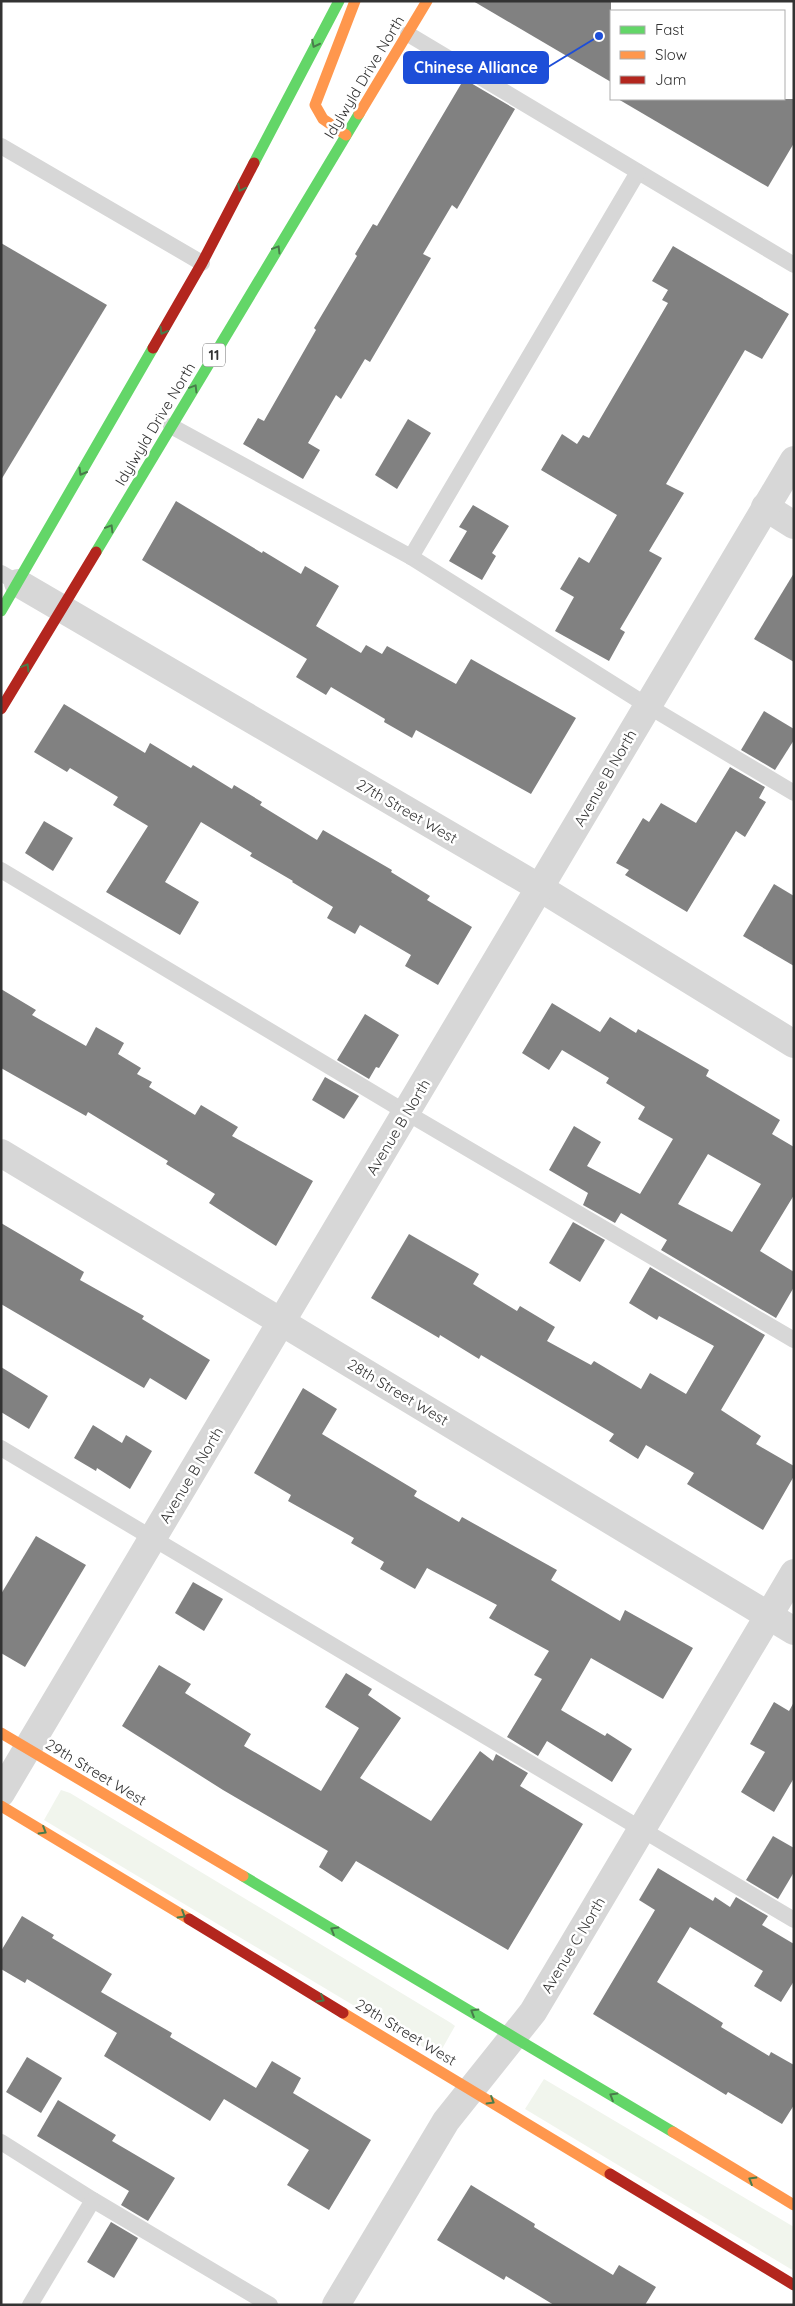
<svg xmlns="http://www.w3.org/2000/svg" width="795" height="2306" viewBox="0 0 795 2306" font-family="Quicksand,sans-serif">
  <rect width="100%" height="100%" fill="#fff"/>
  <!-- green -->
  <g fill="#f1f5ed">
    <polygon points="61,1790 70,1793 451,2023 455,2026 438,2056 44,1820"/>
    <polygon points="544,2079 794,2227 794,2271 525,2109"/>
  </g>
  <!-- building -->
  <g fill="#818181" fill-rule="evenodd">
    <polygon points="473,1 611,1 611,82"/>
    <polygon points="464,79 515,109 457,209 452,205 423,254 431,258 370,362 365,359 341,399 336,395 308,443 320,450 303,479 243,444 258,418 264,421 316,330 314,328 357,256 355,254 373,224 377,226"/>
    <polygon points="618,99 794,99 794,143 768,187"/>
    <polygon points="1,243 107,305 1,480"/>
    <polygon points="673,246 789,314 762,359 745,350 666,484 684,493 649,551 662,558 620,629 625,632 609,661 555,631 574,597 560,589 579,557 589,563 617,515 541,470 562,434 577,444 583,435 589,438 668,303 662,300 668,290 652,281"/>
    <polygon points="408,419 431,433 397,489 375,475"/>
    <polygon points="176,501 262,553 263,551 301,574 305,566 339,586 316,626 361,653 366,645 382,654 387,646 456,684 471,659 576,718 531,794 416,730 412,738 384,722 385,719 331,687 326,695 296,677 307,659 142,560"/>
    <polygon points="473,505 509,526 492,553 496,556 482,580 449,561 467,531 459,527"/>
    <polygon points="794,573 794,662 754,639"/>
    <polygon points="64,704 145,753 150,743 191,768 193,765 232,789 234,785 262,802 260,805 317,840 323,830 392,870 391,872 430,896 427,900 472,927 438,985 405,966 411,955 360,925 355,934 327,918 333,907 292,882 293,881 250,856 252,853 201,822 165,882 199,902 180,935 106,892 148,826 113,805 118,797 70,768 67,772 34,752"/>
    <polygon points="764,711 794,729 794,740 775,770 741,750"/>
    <polygon points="730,767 765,787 759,798 766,802 745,837 736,831 687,912 625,875 629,870 616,863 643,818 649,822 661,803 696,823"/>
    <polygon points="44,821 73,838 53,871 25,853"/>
    <polygon points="774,884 794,896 794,966 743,936"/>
    <polygon points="1,989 36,1010 32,1015 86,1046 96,1027 124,1043 118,1054 141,1068 137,1074 152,1082 149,1087 195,1115 201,1105 238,1127 232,1136 313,1181 276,1246 209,1203 215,1194 166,1164 168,1161 88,1112 86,1116 1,1068"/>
    <path d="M552,1003L600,1032L610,1017L636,1033L638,1029L709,1070L706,1076L780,1120L772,1134L794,1147V1195L760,1251L794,1272V1287L776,1318L661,1250L667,1240L621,1213L615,1223L583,1205L588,1193L549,1170L574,1126L601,1142L587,1166L640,1194L673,1139L638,1119L645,1107L606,1083L609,1078L562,1050L549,1070L522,1053ZM708,1154L761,1184L732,1232L678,1204Z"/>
    <polygon points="365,1014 399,1035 379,1068 376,1067 369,1079 337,1060"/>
    <polygon points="325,1077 359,1096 344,1119 312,1100"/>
    <polygon points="573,1222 605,1240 580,1282 549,1263"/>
    <polygon points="1,1223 84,1272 80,1280 144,1316 142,1319 210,1360 186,1400 150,1378 144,1388 1,1304"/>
    <polygon points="409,1234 479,1274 473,1284 517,1311 520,1306 555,1327 547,1341 591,1365 594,1361 641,1389 650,1373 686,1394 714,1346 659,1316 657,1320 629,1303 650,1267 765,1335 721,1410 761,1436 756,1444 794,1466 794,1476 763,1530 687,1484 694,1473 646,1445 638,1459 609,1441 614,1434 481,1355 479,1359 440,1335 439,1338 371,1298"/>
    <polygon points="1,1367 48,1396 29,1429 1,1412"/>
    <polygon points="303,1388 337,1409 322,1434 417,1491 414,1496 459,1522 462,1517 557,1570 551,1580 620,1621 625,1610 693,1648 663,1699 591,1658 561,1710 605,1736 607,1733 632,1749 612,1782 547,1741 538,1756 507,1737 542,1679 534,1675 549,1651 489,1618 497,1605 427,1568 415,1589 380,1569 384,1562 351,1543 354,1538 288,1501 291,1495 254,1473"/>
    <polygon points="93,1425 122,1443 126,1435 152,1451 130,1489 97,1468 96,1471 74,1458"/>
    <polygon points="36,1536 86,1565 25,1667 1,1653 1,1594"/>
    <polygon points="193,1582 223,1599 204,1631 175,1613"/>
    <polygon points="159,1665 191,1684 185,1693 251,1734 244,1746 321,1791 359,1728 325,1707 346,1673 372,1689 368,1695 401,1718 360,1778 431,1821 480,1751 493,1761 496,1754 528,1773 520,1786 583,1824 508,1950 356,1861 342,1882 319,1867 328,1851 223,1790 122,1726"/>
    <polygon points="774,1702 789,1711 794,1702 794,1778 774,1812 741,1792 765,1752 750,1744"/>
    <polygon points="773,1836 794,1848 794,1872 778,1899 746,1880"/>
    <polygon points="658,1868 713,1901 715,1897 730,1907 736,1897 768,1916 762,1925 794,1944 794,1981 781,2002 754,1986 763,1971 690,1927 657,1982 723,2023 721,2027 769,2056 771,2052 794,2065 794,2105 782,2124 728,2092 726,2095 593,2014 655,1910 639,1900"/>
    <polygon points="22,1916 54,1935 52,1938 112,1974 101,1992 172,2033 170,2037 256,2088 272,2061 301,2078 293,2093 371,2140 329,2210 287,2185 309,2150 224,2099 210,2121 104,2056 117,2033 27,1979 25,1983 1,1969 1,1951"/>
    <polygon points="27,2057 62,2078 41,2113 6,2092"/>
    <polygon points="58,2100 116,2135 112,2141 175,2178 148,2221 121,2205 129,2191 37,2136"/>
    <polygon points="471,2185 535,2224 534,2227 613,2275 619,2265 656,2287 645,2305 554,2305 506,2276 504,2280 437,2240"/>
    <polygon points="111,2222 138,2238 114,2278 87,2262"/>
  </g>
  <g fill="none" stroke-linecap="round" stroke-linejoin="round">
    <!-- lane -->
    <g stroke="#d7d7d7" stroke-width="16">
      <polyline points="408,34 794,265"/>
      <polyline points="1,146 202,263"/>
      <polyline points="171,426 411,557 648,706 794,793"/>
      <polyline points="411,557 638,172"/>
      <polyline points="1,573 18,583"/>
      <polyline points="1,870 407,1113 794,1340"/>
      <polyline points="1,1448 794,1920"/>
      <polyline points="1,2142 93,2200 270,2305"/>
      <polyline points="30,2305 93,2200"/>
    </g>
    <!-- street -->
    <g stroke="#d7d7d7" stroke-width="28">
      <polyline points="765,507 794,525"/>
      <polyline points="18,583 540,888 794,1044"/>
      <polyline points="1,1153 794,1631"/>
      <polyline points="1,1793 794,460"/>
      <polyline points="336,2305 446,2121 533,2012 794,1573"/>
    </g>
    <!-- fast -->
    <g stroke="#63d668" stroke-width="11">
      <polyline points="254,163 339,1"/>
      <polyline points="96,552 359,114"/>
      <polyline points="1,611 153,348"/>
      <polyline points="243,1876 673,2132"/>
    </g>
    <!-- slow -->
    <g stroke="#ff974d" stroke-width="11">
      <polyline points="359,114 427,1"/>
      <polyline points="346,135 323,119 315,105 355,1"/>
      <polyline points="1,1733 243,1876"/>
      <polyline points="1,1806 189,1919"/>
      <polyline points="343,2013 610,2174"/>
      <polyline points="673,2132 794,2205"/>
    </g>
    <!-- jam -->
    <g stroke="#b3261e" stroke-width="11">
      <polyline points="153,348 202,263 254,163"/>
      <polyline points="1,709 96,552"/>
      <polyline points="189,1919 343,2013"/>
      <polyline points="610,2174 794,2285"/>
    </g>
  </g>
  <!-- one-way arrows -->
  <defs><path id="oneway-chevron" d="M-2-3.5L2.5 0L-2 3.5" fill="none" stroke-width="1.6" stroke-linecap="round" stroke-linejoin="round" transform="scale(1.25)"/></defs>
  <g stroke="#497c4b">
    <use href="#oneway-chevron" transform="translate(315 44) rotate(117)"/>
    <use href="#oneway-chevron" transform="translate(241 188) rotate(117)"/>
    <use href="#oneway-chevron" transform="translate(277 249) rotate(-59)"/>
    <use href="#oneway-chevron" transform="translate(163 331) rotate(120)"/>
    <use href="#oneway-chevron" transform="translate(194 388) rotate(-59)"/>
    <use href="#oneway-chevron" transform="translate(82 472) rotate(120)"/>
    <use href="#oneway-chevron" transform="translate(110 528) rotate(-59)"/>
    <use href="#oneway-chevron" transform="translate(26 667) rotate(-59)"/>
    <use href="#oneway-chevron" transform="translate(43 1831) rotate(31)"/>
    <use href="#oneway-chevron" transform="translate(182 1915) rotate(31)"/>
    <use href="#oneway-chevron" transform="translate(334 1930) rotate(-149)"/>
    <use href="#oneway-chevron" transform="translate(321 1999) rotate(31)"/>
    <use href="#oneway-chevron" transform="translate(474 2012) rotate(-149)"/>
    <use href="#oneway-chevron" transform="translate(613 2096) rotate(-149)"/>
    <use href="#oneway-chevron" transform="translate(491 2101) rotate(31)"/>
    <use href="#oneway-chevron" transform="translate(752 2180) rotate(-149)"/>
  </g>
  <g text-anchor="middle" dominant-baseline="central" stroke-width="5" stroke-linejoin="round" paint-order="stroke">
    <!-- shield labels -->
    <rect fill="#fff" stroke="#707070" stroke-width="1" x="203" y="343.5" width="22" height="23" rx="4"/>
    <g font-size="14" font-weight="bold" fill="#333">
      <text x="214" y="355">11</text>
    </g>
    <!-- street labels -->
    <g font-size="15" fill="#333" stroke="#fff">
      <text transform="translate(364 77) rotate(-59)">Idylwyld Drive North</text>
      <text transform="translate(155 424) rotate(-59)">Idylwyld Drive North</text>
      <text transform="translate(605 778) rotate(-60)">Avenue B North</text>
      <text transform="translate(407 811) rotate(30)">27th Street West</text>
      <text transform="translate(398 1127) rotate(-59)">Avenue B North</text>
      <text transform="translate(398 1392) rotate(31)">28th Street West</text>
      <text transform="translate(191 1475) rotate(-59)">Avenue B North</text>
      <text transform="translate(96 1772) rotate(31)">29th Street West</text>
      <text transform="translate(573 1945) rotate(-59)">Avenue C North</text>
      <text transform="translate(406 2032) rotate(31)">29th Street West</text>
    </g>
  </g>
  <!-- callouts -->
  <path fill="none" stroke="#1d4ed8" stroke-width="2" d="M599 36L548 67"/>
  <circle fill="#1d4ed8" stroke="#fff" stroke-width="2" cx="599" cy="36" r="5"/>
  <rect fill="#1d4ed8" stroke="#1d4ed8" stroke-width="2" x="404" y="52" width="144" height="31" rx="5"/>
  <g font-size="16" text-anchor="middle" font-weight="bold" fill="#fff">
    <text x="476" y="73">Chinese Alliance</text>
  </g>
  <!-- border -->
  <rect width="795" height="2306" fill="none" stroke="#333333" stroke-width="5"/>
  <!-- legend -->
  <rect x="610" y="10" width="175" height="90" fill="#ffffff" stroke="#adadad"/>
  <rect x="620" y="26" width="25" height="8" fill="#63d668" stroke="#adadad"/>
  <text x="655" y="35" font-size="15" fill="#333333">Fast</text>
  <rect x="620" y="51" width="25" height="8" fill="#ff974d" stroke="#adadad"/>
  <text x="655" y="60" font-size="15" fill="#333333">Slow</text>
  <rect x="620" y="76" width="25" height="8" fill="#b3261e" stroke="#adadad"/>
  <text x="655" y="85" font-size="15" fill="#333333">Jam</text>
</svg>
